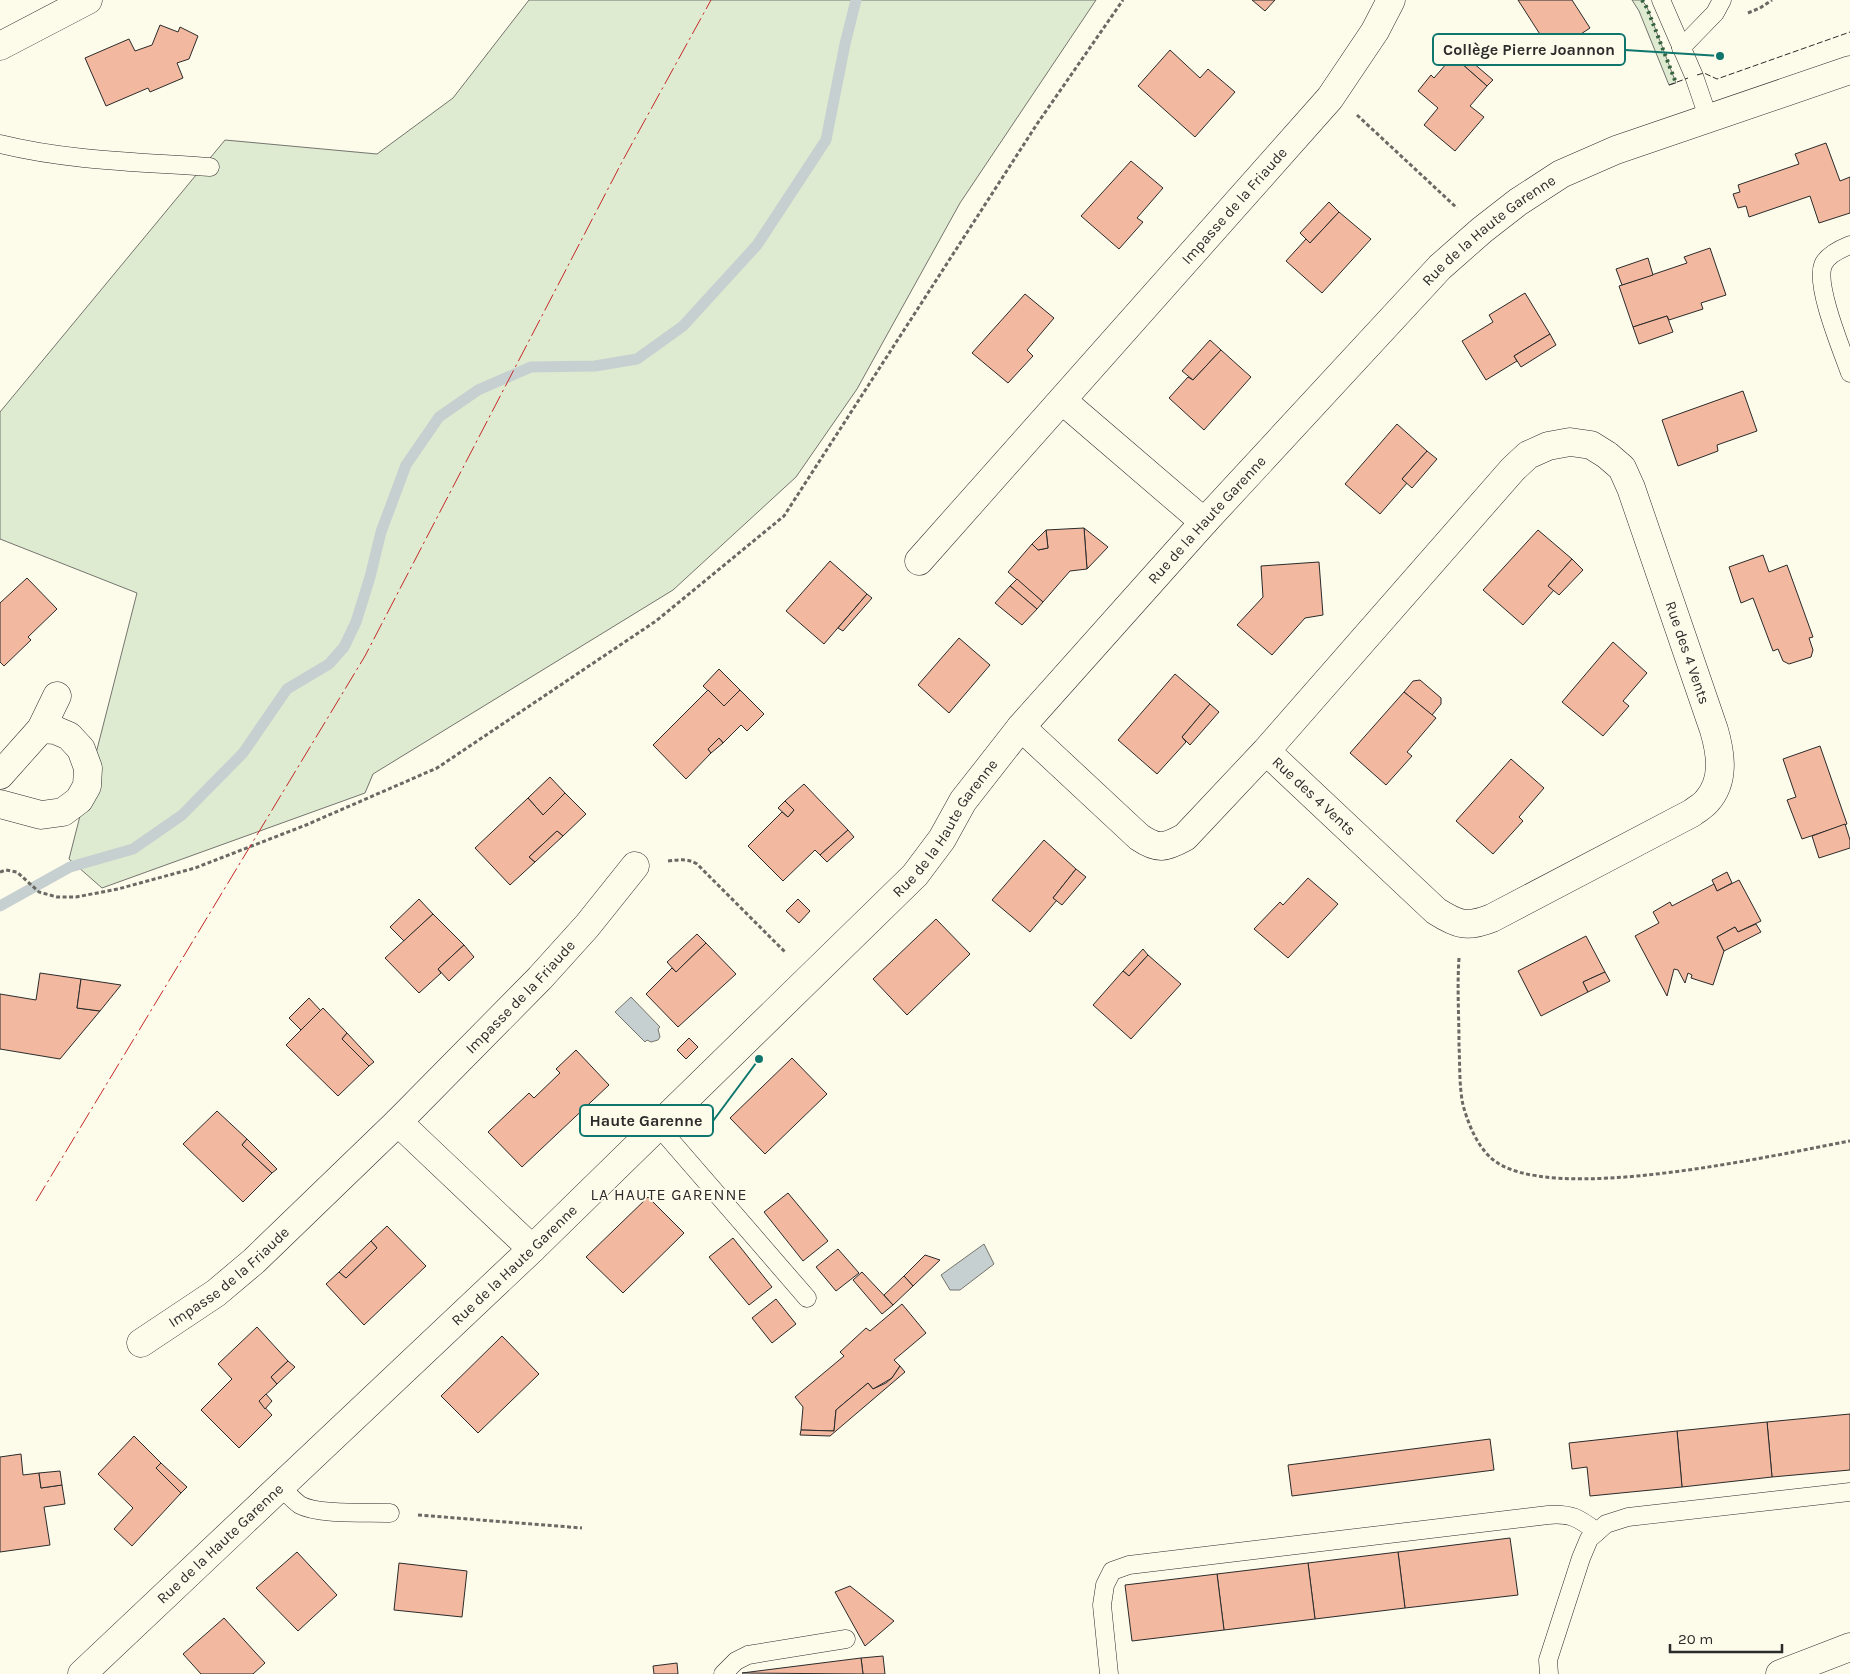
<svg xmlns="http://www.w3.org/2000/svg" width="1850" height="1674" viewBox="0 0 1850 1674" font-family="Karla,sans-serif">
  <rect width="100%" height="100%" fill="#fdfbea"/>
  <!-- green -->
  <g fill="#deebd1" stroke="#74746e">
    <polygon points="529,0 1096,0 960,203 857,389 796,477 673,590 373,774 365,793 102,888 69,859 137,593 0,539 0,412 225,140 377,154 453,98"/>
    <polygon points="1632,0 1642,0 1647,7 1676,83 1669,85 1639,11"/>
  </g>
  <!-- water -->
  <g fill="#c7d0d0" stroke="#74746e">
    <polygon points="631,997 660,1027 658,1029 660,1037 658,1040 651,1042 647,1040 645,1042 615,1012"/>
    <polygon points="984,1244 994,1264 960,1290 950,1290 941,1275"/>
  </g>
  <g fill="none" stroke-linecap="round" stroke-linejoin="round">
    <!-- stream -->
    <polyline stroke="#c7d0d0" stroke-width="11" points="0,906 70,867 133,849 182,815 243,753 287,689 329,664 344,647 356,622 370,577 381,532 406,465 439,417 478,390 531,367 595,366 637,359 683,326 757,245 826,140 845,44 856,0"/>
  </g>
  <!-- building -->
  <g fill="#f2b8a0" stroke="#2b2b2b">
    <polygon points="1252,0 1275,0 1265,11"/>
    <polygon points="1518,0 1572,0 1590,28 1552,53"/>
    <polygon points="160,25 178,32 180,27 198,36 189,59 177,63 183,78 150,92 148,88 106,106 85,58 129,39 135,51 152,45"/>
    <polygon points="1170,50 1200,78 1208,69 1235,92 1195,137 1138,86"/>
    <polygon points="1458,50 1493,80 1487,86 1453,56"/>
    <polygon points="1453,56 1487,86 1470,106 1484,117 1455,151 1424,125 1438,108 1418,91 1431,75 1434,78"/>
    <polygon points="1826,143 1840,181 1850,177 1850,213 1819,223 1810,196 1749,217 1746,206 1738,208 1733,194 1740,192 1738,185 1799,164 1795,154"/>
    <polygon points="1131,161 1163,188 1137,218 1143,222 1119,249 1081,216"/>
    <polygon points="1329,202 1339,212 1310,243 1300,233"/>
    <polygon points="1339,212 1371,239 1322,293 1286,261 1306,239 1310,243"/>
    <polygon points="1710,248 1726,295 1701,303 1703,309 1669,320 1667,316 1633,327 1619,286 1687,263 1684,257"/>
    <polygon points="1648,258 1653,275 1622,285 1616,269"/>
    <polygon points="1525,293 1550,334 1514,356 1517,361 1486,380 1462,341 1493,322 1489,315"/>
    <polygon points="1025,294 1054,318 1027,350 1033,356 1008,383 972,353"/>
    <polygon points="1667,316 1673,332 1639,344 1633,327"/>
    <polygon points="1550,334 1556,345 1521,367 1514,356"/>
    <polygon points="1210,340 1221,350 1193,380 1182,371"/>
    <polygon points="1221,350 1251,377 1204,430 1169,398 1188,377 1193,380"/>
    <polygon points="1743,391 1757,431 1717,445 1718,451 1678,466 1662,420"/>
    <polygon points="1397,424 1427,451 1402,479 1407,483 1380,514 1345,484"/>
    <polygon points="1427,451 1437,459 1412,488 1402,479"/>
    <polygon points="1084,528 1108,547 1087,569"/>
    <polygon points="1084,528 1087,569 1070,571 1043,602 1008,572 1032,544 1038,550 1048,548 1046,530"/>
    <polygon points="1046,530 1048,548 1038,550 1032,544"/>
    <polygon points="1538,530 1572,559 1548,586 1554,590 1523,625 1483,590"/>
    <polygon points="1763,555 1769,572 1787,565 1813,637 1809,638 1813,650 1811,657 1789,664 1783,661 1778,649 1773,651 1753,598 1741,603 1729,567"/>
    <polygon points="1572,559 1583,570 1559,595 1548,586"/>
    <polygon points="830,561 867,594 824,644 786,611"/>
    <polygon points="1319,562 1323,615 1305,618 1272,655 1237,625 1263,597 1261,566"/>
    <polygon points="27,578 57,609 28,637 31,640 4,666 0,662 0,603"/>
    <polygon points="1017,579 1043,602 1037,609 1010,586"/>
    <polygon points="1010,586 1037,609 1022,625 995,603"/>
    <polygon points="867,594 872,598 843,631 838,628"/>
    <polygon points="959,638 990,665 949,713 918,685"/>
    <polygon points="1613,642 1647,673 1623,701 1629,706 1603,736 1562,702"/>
    <polygon points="719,669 740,690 724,706 703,686"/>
    <polygon points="1175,674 1210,704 1182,737 1186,742 1157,774 1118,740"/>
    <polygon points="1420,680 1441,698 1441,704 1432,715 1404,692 1413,681"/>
    <polygon points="708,690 724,706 740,690 764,714 747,731 741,725 723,743 719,738 708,749 711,753 686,779 653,745"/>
    <polygon points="1404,692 1436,718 1407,752 1412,756 1386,785 1350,753"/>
    <polygon points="1210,704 1219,712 1190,745 1182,737"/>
    <polygon points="719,738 723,743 711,753 708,749"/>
    <polygon points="1820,746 1847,824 1802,839 1787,800 1796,797 1783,759"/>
    <polygon points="1511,759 1544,788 1519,817 1523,821 1493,854 1456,821"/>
    <polygon points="550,777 565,793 543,815 528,798"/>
    <polygon points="804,784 848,830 820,855 815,850 783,881 748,846 782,812 788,817 794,810 785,801"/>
    <polygon points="565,793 586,814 563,836 557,831 529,857 535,862 510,885 475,848 528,798 543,815"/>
    <polygon points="785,801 794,810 788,817 778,808"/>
    <polygon points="1845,824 1850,840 1850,848 1819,858 1812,836"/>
    <polygon points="848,830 854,837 827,862 820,855"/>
    <polygon points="557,831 563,836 535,862 529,857"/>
    <polygon points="1044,840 1076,869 1053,898 1057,900 1030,932 992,900"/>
    <polygon points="1076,869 1086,877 1062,905 1053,898"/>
    <polygon points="1727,872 1732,883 1717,891 1712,880"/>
    <polygon points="1308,878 1338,904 1288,958 1254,929 1280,902 1283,905"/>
    <polygon points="1739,880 1761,921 1738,932 1735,927 1717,937 1724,951 1713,985 1691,978 1692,975 1688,973 1685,983 1678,970 1674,969 1667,996 1635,936 1659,923 1653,912 1670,902 1672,906 1714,884 1717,891"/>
    <polygon points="419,899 433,914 404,941 390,927"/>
    <polygon points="798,899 810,911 799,923 786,911"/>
    <polygon points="433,914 464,945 438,969 441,973 419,993 385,958"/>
    <polygon points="936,919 970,954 907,1015 873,979"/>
    <polygon points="1756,924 1761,932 1724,951 1717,937 1735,927 1738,932"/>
    <polygon points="697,934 706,943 676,972 667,962"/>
    <polygon points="1586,936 1605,972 1583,982 1588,992 1541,1016 1518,971"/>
    <polygon points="706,943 736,974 678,1027 646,994 672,968 676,972"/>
    <polygon points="464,945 474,957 449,981 438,969"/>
    <polygon points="1143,949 1148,955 1129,976 1123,971"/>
    <polygon points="1148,955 1181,984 1131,1039 1093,1005 1123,971 1129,976"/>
    <polygon points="1605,972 1610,981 1588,992 1583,982"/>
    <polygon points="40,973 81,979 77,1008 100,1011 60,1059 0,1049 0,994 36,1000"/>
    <polygon points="81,979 121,985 100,1011 77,1008"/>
    <polygon points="309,998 321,1011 301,1030 289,1018"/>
    <polygon points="323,1008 347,1033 342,1039 369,1066 338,1096 286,1045"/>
    <polygon points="347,1033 374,1062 369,1066 342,1039"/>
    <polygon points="689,1038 698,1047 686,1059 677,1050"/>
    <polygon points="576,1050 609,1085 522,1167 488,1132 529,1093 534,1098 560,1073 556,1069"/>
    <polygon points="792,1058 827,1094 765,1154 730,1118"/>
    <polygon points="217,1111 247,1139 242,1145 272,1173 243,1202 183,1144"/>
    <polygon points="247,1139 277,1169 272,1173 242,1145"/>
    <polygon points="788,1193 828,1241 803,1261 764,1212"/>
    <polygon points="648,1197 684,1233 623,1293 586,1257"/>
    <polygon points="387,1226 426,1266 364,1325 326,1284 339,1272 346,1278 377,1248 371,1241"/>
    <polygon points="733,1238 772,1287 749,1305 709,1257"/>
    <polygon points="371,1241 377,1248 346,1278 339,1272"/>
    <polygon points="838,1249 859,1273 836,1291 816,1267"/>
    <polygon points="925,1255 940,1260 913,1286 904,1276"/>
    <polygon points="862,1272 893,1305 882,1314 853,1280"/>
    <polygon points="904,1276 913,1286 893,1305 884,1295"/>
    <polygon points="776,1299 796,1324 772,1343 752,1318"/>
    <polygon points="902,1304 926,1333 894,1360 900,1366 892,1378 873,1389 868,1383 836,1410 834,1431 801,1430 803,1407 795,1397 844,1356 840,1352 866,1328 870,1331"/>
    <polygon points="257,1327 288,1361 271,1377 277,1384 259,1401 272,1415 239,1448 201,1410 232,1379 218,1364"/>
    <polygon points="502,1336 539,1374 478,1433 441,1396"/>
    <polygon points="288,1361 295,1367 277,1384 271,1377"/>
    <polygon points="900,1366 905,1372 830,1436 800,1435 801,1430 834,1431 836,1410 868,1383 873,1389 886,1383 892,1378"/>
    <polygon points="266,1394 272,1401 265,1409 259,1401"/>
    <polygon points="1850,1414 1850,1470 1772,1477 1767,1422"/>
    <polygon points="1767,1422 1772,1477 1682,1487 1677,1431"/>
    <polygon points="1677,1431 1682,1487 1590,1496 1587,1467 1572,1469 1569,1443"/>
    <polygon points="134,1436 161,1463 156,1468 181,1493 132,1546 114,1529 133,1508 98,1474"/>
    <polygon points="1490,1439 1494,1470 1292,1496 1288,1465"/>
    <polygon points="21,1454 23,1475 39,1473 41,1488 62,1485 65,1504 44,1507 50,1545 0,1552 0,1457"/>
    <polygon points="161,1463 187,1487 181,1493 156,1468"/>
    <polygon points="60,1471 62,1485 41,1488 39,1473"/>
    <polygon points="1510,1538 1518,1595 1405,1608 1398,1552"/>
    <polygon points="297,1552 337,1595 298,1631 256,1588"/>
    <polygon points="1398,1552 1405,1608 1315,1619 1308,1563"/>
    <polygon points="399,1563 467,1571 462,1617 394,1610"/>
    <polygon points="1308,1563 1315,1619 1224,1630 1217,1574"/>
    <polygon points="1217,1574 1224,1630 1132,1641 1125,1585"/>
    <polygon points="850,1586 894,1621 865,1646 835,1592"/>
    <polygon points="224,1618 265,1663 253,1674 201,1674 183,1654"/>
    <polygon points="883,1656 885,1674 863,1674 861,1658"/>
    <polygon points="861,1658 863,1674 742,1673"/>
    <polygon points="677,1663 678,1674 654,1674 653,1666"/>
  </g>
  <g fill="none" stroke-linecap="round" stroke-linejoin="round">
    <!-- lane casing -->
    <g stroke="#2b2b2b" stroke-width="19">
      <g id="lane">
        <polyline points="1661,0 1694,76 1708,117"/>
        <polyline points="1681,48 1715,13 1722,0"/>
        <path d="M0,144C69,161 140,162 210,167"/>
        <path d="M1850,245C1840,249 1827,255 1823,265C1815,286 1842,350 1850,373"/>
        <polyline points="658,1126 807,1298"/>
        <path d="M280,1486C286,1492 293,1500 300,1505C318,1515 368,1512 390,1513"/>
        <polyline points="723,1674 736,1661 748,1655 846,1639"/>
        <path d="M1109,1674L1102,1605L1105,1585L1112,1571L1129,1565L1548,1515C1571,1513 1579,1518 1597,1532"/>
        <polyline points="1549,1674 1548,1660 1581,1558 1589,1539 1606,1524 1628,1517 1850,1492"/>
      </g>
    </g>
    <!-- street casing -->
    <g stroke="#2b2b2b" stroke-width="29">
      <g id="street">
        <polyline points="0,46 88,0"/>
        <polyline points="1063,401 1204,522"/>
        <path id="s1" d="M919,561L1330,98L1375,31L1391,0"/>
        <path id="s2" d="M1021,727L1139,837C1158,850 1165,848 1185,837L1266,751L1513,469L1528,455L1548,446L1570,442L1591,445L1607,455L1622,468L1631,488L1714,730C1721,754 1725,781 1707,801C1703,806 1697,809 1692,813L1492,918C1467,928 1458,925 1436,911L1266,751"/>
        <polyline points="0,775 41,729 57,696"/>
        <polyline points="0,804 41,815 63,812 79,800 87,786 88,768 81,749 69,736 55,730 41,729"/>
        <path id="s3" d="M398,1122L540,978L587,926L635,866"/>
        <path id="s4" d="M141,1343L216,1293L254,1261L398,1122L532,1249"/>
        <path id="s5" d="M82,1674L532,1249L915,875L942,839L963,801L1021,727L1204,522L1440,267L1482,230L1518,202L1561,174L1616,150L1850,70"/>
        <polyline points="1780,1674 1850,1647"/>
      </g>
    </g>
    <!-- path -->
    <g stroke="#6a6964" stroke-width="3" stroke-dasharray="4 2.5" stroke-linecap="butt">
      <polyline points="1748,13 1760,8 1772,0"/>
      <polyline points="1357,115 1457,208"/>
      <path d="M668,861C679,860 687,858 697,864L786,953"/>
      <polyline points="0,872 6,870 17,872 39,892 57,897 76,897 118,889 195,868 306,825 437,768 656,621 784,516 1037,124 1123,0"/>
      <path d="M1459,958C1457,987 1459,1016 1459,1045C1460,1064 1459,1086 1463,1105C1468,1123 1476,1144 1491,1158C1546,1208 1778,1154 1850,1141"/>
      <polyline points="418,1515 582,1528"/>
    </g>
    <!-- lane -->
    <use href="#lane" stroke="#fdfbea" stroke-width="18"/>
    <!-- street -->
    <use href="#street" stroke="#fdfbea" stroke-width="28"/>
    <!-- hedge -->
    <polyline stroke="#34623c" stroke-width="4" stroke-dasharray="2.5 4" stroke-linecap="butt" points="1642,0 1647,8 1676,83"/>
    <!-- fence -->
    <g stroke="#2b2b2b" stroke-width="1" stroke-dasharray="6 2.5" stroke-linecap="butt">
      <polyline points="1697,75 1704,73 1717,79 1850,32"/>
      <polyline points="1669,85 1688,78"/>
    </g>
    <!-- power -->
    <polyline stroke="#c62828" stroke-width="1" stroke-dasharray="18 4 2.5 4" stroke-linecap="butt" points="36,1201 365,656 623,160 711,0"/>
  </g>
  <g text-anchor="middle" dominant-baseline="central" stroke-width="4" stroke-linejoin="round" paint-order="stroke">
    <!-- street labels -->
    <g font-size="15" fill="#2b2b2b" stroke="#fdfbea">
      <text stroke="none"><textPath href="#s1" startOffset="475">Impasse de la Friaude</textPath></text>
      <text stroke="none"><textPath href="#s5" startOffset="2020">Rue de la Haute Garenne</textPath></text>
      <text stroke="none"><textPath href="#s5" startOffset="1615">Rue de la Haute Garenne</textPath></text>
      <text stroke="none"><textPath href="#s2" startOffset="1025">Rue des 4 Vents</textPath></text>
      <text transform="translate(1314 796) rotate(43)">Rue des 4 Vents</text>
      <text stroke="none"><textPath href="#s5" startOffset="1210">Rue de la Haute Garenne</textPath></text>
      <text stroke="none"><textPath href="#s3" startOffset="175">Impasse de la Friaude</textPath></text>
      <text stroke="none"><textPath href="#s5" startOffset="595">Rue de la Haute Garenne</textPath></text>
      <text stroke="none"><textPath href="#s4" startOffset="110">Impasse de la Friaude</textPath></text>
      <text stroke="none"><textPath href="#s5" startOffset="190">Rue de la Haute Garenne</textPath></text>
    </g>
    <!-- neighbourhood labels -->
    <g font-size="16" letter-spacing="1" fill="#2b2b2b" stroke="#fdfbea">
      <text x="669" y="1194">LA HAUTE GARENNE</text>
    </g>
  </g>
  <!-- callouts -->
  <path fill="none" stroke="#0f766e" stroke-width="2" d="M1720 56L1625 50M759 1059L713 1121"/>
  <g fill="#0f766e" stroke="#fdfbea" stroke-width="2">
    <circle cx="1720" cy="56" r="5"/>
    <circle cx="759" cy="1059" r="5"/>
  </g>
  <g fill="#fdfbea" stroke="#0f766e" stroke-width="2">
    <rect x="1433" y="34" width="192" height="31" rx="5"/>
    <rect x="580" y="1105" width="133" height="31" rx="5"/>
  </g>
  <g font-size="16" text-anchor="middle" font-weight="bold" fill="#2b2b2b">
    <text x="1529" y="55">Collège Pierre Joannon</text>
    <text x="646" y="1126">Haute Garenne</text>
  </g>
  <!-- scale -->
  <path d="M1670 1644v8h112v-8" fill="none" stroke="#2b2b2b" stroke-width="2.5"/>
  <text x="1678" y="1644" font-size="15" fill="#2b2b2b" stroke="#fdfbea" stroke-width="4" paint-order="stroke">20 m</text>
</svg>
